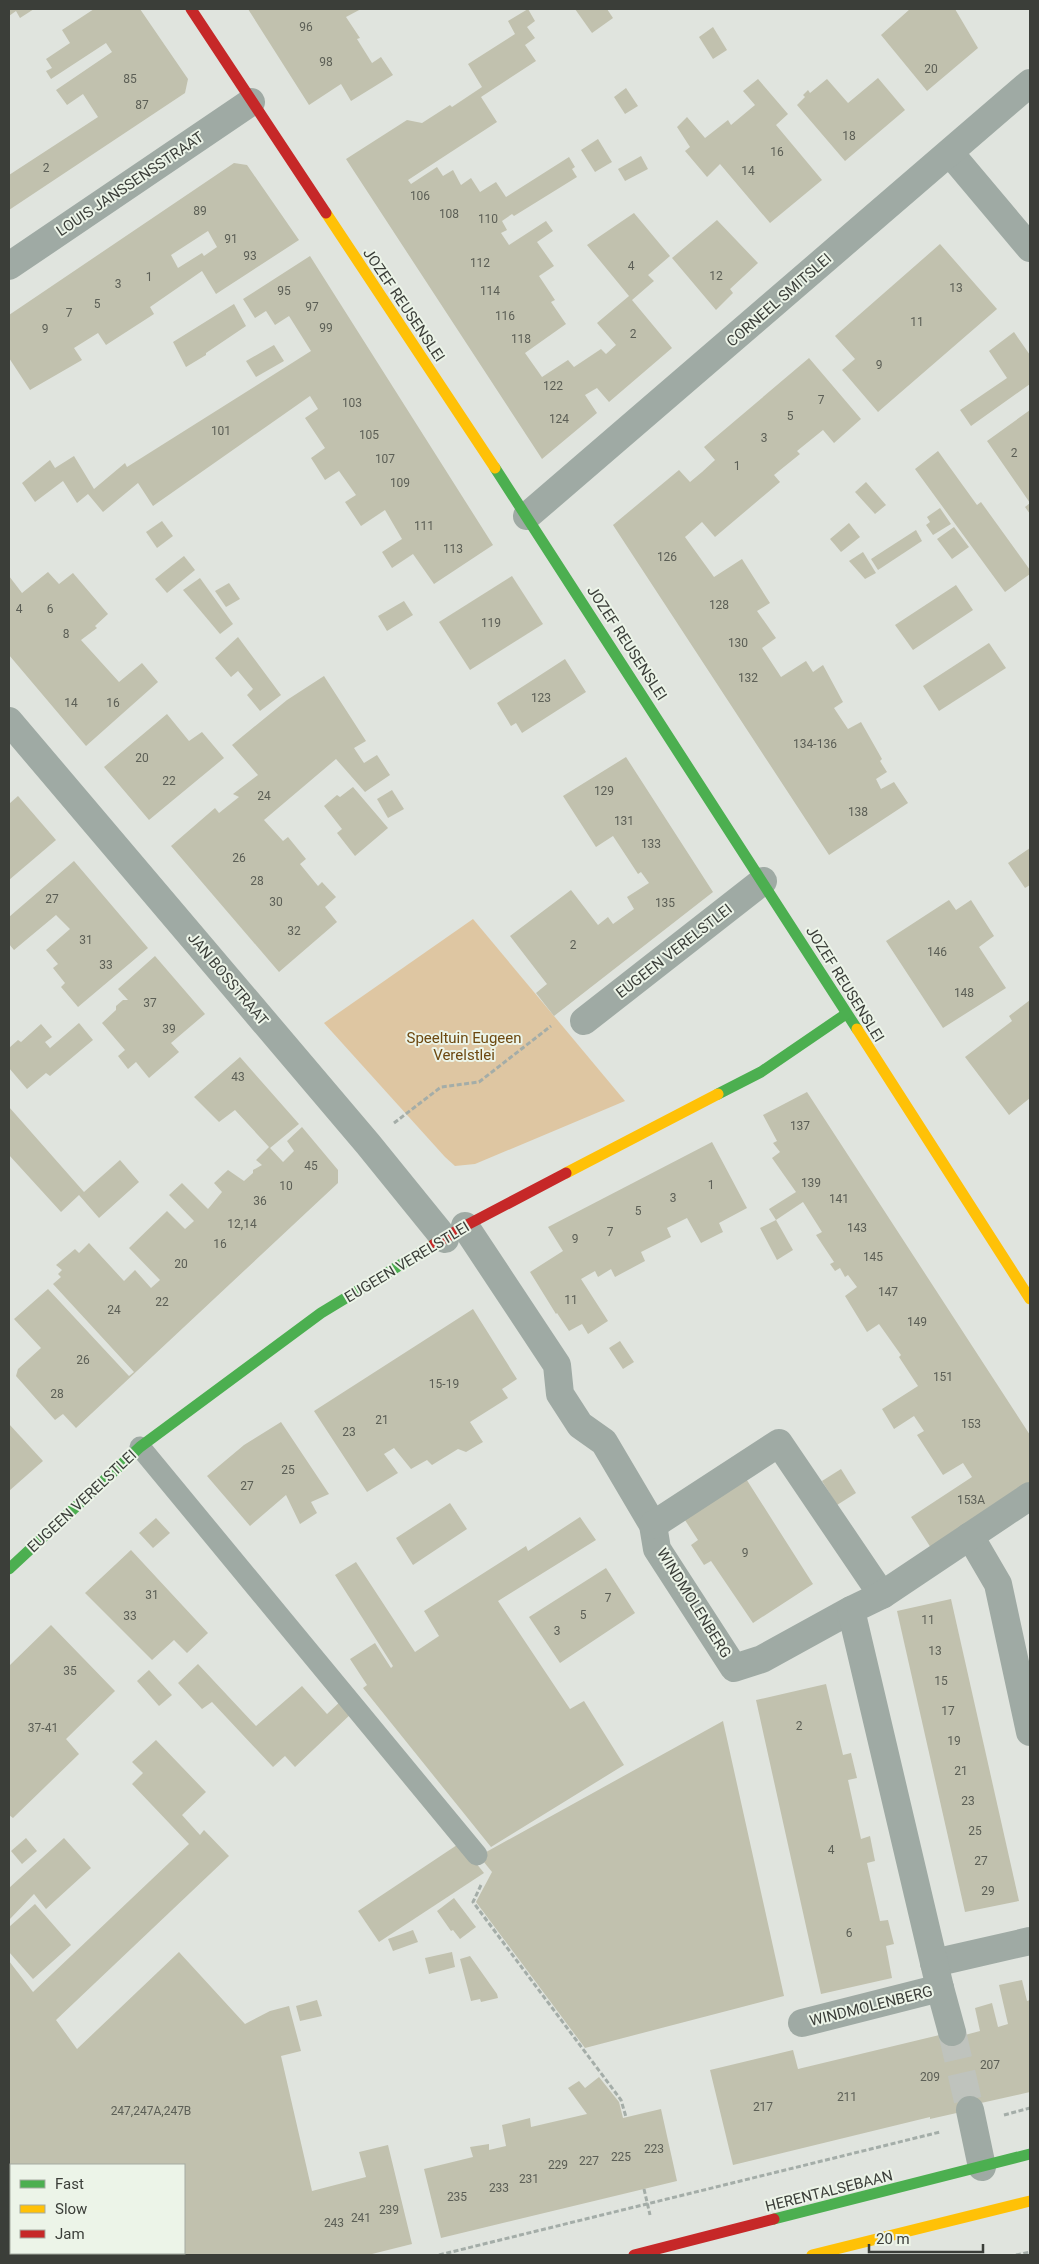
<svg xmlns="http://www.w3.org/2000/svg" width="1039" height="2264" viewBox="0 0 1039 2264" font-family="Roboto,sans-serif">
  <rect width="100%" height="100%" fill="#e0e4de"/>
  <!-- green -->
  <polygon fill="#dec6a2" points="473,919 625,1101 475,1164 455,1166 445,1157 324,1023"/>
  <!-- building -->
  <g fill="#c1c1ae" fill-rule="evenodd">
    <polygon points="9,9 34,9 20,18 16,11 9,16"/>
    <polygon points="94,9 140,9 188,79 185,93 9,210 9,175 98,117 83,94 67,105 56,90 112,52 106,43 51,79 46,71 52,68 46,59 70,43 62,30"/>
    <polygon points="248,9 361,9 346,17 360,38 357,39 372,63 381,57 393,75 351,101 341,84 309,105"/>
    <polygon points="528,9 535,21 527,27 535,38 525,45 536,61 481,97 497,122 408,180 411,184 437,167 443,176 453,170 461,185 471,178 480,192 496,182 506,197 569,157 575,167 572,169 577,177 514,216 512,214 502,221 507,230 501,233 509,245 546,221 553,231 537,242 554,266 539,276 555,300 551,302 566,324 525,353 542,377 568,360 574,367 601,349 606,354 616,345 597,323 629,296 587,245 634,213 670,256 648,275 654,281 632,300 672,348 609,402 597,388 585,395 597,413 542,459 346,159 407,120 422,123 450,105 452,107 482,87 468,64 515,34 508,21"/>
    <polygon points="575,9 607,9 613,18 592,33"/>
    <polygon points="910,9 955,9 978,48 927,91 881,35"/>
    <polygon points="713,27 727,50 713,59 699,37"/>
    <polygon points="878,78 905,110 845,161 797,105 805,97 803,95 808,90 810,93 827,79 848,103"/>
    <polygon points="758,79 788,114 776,125 822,180 770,223 720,164 707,177 685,151 690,147 677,127 687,117 705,138 728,120 731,125 755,105 743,91"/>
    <polygon points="626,88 638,106 625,114 614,97"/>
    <polygon points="598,139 612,162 595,172 581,150"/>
    <polygon points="641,156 648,169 625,181 618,169"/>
    <path d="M234,163L247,165L299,240L216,294L202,271L150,307L154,314L106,345L98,333L74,348L82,360L30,390L9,358V315ZM208,231L217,247L204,256L202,253L178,268L171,255Z"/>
    <polygon points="717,220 758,263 730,289 733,293 716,310 672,258"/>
    <polygon points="940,244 997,309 878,412 842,370 855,359 835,336"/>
    <polygon points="310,256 493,545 434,584 413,554 392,568 382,552 402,539 385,510 361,526 345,502 356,495 339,471 325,480 311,458 325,448 305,418 318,409 310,396 153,506 138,483 103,512 88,494 77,503 63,481 35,502 22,483 50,460 55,468 74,456 94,489 125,463 127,467 311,351 289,316 275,325 266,311 255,318 243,299"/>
    <polygon points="234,304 246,326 206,353 206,355 186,367 173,342"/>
    <polygon points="1014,332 1030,355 1030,384 971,426 960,410 1007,378 989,351"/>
    <polygon points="274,345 284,361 256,377 246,361"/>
    <polygon points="809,358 861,419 834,443 823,430 797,451 800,454 774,475 780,482 715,537 702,522 685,537 714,577 742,559 770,603 757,611 776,638 762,648 781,677 806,661 813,672 823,665 843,702 834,708 848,729 861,722 882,759 880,761 887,772 876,779 881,789 894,782 908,803 829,855 613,525 679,470 690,482 702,472 715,460 704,447"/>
    <polygon points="1030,410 1030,514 1025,507 1030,503 987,441"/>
    <polygon points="938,451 977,505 981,502 1030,570 1030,574 1005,592 915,469"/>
    <polygon points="866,482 886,505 875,514 855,492"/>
    <polygon points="940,508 951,524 933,535 926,525 930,522 927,517"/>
    <polygon points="162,521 173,536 157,548 146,532"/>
    <polygon points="849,523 860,537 841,552 830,539"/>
    <polygon points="954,527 969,547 952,559 937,539"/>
    <polygon points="916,530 922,541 878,570 871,559"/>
    <polygon points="863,552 876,573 865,579 849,561"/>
    <polygon points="184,556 195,570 167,593 155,579"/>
    <polygon points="48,572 59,584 73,573 108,614 95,626 97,628 81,640 119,682 142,663 158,682 86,746 9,655 9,576 22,593"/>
    <polygon points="512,576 543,624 470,670 439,622"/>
    <polygon points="200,578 233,624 220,634 183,590"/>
    <polygon points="229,583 240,599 226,607 215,591"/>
    <polygon points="956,585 973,610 913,650 895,625"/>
    <polygon points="404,601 413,615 387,631 378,616"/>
    <polygon points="238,637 281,695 260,711 247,695 253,689 238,671 231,677 215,658"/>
    <polygon points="989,643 1006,668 939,711 923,686"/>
    <polygon points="565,659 586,692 522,733 516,723 511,726 497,703"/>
    <polygon points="324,676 366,741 354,748 364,763 377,755 390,775 365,792 336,759 264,820 283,841 288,837 306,859 300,864 318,886 322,882 336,897 325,907 337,922 279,972 171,846 215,808 219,813 239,797 233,794 258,775 232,745 287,700"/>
    <polygon points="167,714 189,741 202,732 224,758 149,820 104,767"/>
    <polygon points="626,757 713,892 554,1016 536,993 547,984 510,936 571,890 598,925 608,917 613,924 634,909 627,897 649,883 641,872 638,874 613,836 596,847 563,796"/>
    <polygon points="353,787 388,828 355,856 337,833 342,829 324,806 337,795 340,797"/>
    <polygon points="392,790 404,809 388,818 377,799"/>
    <polygon points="18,796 56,840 9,880 9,804"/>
    <polygon points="1030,848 1030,885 1025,888 1008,863"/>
    <polygon points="74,861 148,948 78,1007 61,987 65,983 53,968 58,964 46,950 70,929 56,915 14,950 9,944 9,917"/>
    <polygon points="949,900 956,910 971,900 994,936 979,947 1006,988 943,1028 886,941"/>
    <polygon points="155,956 205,1014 171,1043 179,1052 149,1078 136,1062 128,1069 118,1056 125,1050 102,1023 116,1010 116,1006 123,1000 128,1000 118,989"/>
    <polygon points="1030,1000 1030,1098 1009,1115 965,1057 1012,1021 1009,1016"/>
    <polygon points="79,1023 93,1040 50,1076 46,1073 27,1089 9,1068 9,1048 18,1040 21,1042 41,1024 52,1037 45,1042 50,1048"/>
    <polygon points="240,1057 299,1124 270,1148 283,1162 294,1151 287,1141 302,1127 338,1170 338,1183 76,1428 63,1414 55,1420 16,1376 18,1369 41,1348 14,1319 48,1289 129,1376 134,1372 53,1284 61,1277 58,1274 62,1270 56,1265 75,1249 79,1253 89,1243 124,1281 135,1270 151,1288 160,1280 129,1248 167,1211 185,1229 194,1221 169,1195 182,1183 208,1209 222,1192 214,1183 228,1170 244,1181 253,1173 253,1170 262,1165 256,1160 269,1147 235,1110 219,1122 194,1097"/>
    <polygon points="807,1092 1030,1435 1030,1484 931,1548 911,1517 972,1477 963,1463 943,1475 917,1435 924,1431 914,1416 894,1429 882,1409 918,1386 899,1357 901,1355 879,1324 867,1332 845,1296 857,1287 848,1275 845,1277 840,1268 835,1271 830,1264 834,1262 816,1235 822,1232 803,1202 776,1220 769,1209 796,1192 772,1158 780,1152 773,1143 777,1141 763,1115"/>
    <polygon points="9,1107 84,1192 120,1160 139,1182 99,1218 79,1195 61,1212 9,1155"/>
    <polygon points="712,1142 747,1208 719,1223 723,1232 701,1243 687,1218 667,1228 671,1237 641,1252 645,1261 615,1277 611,1269 598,1277 595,1271 581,1279 608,1321 588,1334 582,1324 569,1331 557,1313 556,1314 530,1272 563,1251 548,1227"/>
    <polygon points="776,1220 793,1250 777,1260 760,1228"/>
    <polygon points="473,1309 517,1379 502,1389 508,1398 470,1422 483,1442 466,1452 458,1449 432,1465 427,1460 411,1469 394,1448 384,1454 398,1473 367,1492 314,1411"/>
    <polygon points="620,1341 634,1362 623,1369 609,1348"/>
    <polygon points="281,1422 329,1494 311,1502 317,1513 300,1524 286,1495 250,1526 207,1476 244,1445"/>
    <polygon points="9,1424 43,1461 9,1491"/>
    <polygon points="841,1469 856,1493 837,1505 822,1481"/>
    <polygon points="743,1474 813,1584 753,1623 711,1561 704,1565 691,1545 698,1540 681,1514"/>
    <polygon points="450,1503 467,1529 413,1565 396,1538"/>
    <polygon points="580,1517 596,1540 498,1601 570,1709 584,1701 624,1765 491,1847 363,1688 367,1685 350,1659 375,1643 391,1668 393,1666 335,1575 356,1562 415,1652 439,1636 424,1611 526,1546 528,1551"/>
    <polygon points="156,1518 170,1533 153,1548 139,1533"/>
    <polygon points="131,1550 208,1633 187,1653 174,1640 152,1660 85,1593"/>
    <polygon points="606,1568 635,1613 560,1663 529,1617"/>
    <polygon points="951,1599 1019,1901 965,1912 897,1611"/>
    <polygon points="51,1625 115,1691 66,1739 79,1754 13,1818 9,1815 9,1666"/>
    <polygon points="198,1664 256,1726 302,1686 327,1714 342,1700 353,1712 295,1767 285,1756 273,1767 212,1702 202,1709 178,1683"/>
    <polygon points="149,1670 172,1695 159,1706 137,1681"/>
    <polygon points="826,1684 843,1755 851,1753 857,1778 848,1780 861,1839 870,1836 875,1861 867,1863 880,1921 888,1920 894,1944 886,1946 892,1978 821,1994 756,1700"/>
    <polygon points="723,1721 784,1996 585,2048 476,1902 492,1872 479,1856"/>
    <polygon points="156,1740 206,1792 182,1815 200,1835 204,1830 229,1856 56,2020 77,2049 179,1952 245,2024 270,2011 289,2006 301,2051 281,2056 312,2191 366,2177 359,2152 388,2145 412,2244 368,2255 184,2255 178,2253 184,2253 184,2165 11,2165 11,2180 9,2179 9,1961 33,1992 189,1844 132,1784 143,1773 132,1762"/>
    <polygon points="26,1838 37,1851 22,1864 11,1851"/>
    <polygon points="64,1838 91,1868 46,1909 34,1894 9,1920 9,1888"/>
    <polygon points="460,1843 484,1873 379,1942 358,1911"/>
    <polygon points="454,1898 476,1927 460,1939 453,1930 451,1931 437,1911"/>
    <polygon points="35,1904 71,1945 33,1979 9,1952 9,1927"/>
    <polygon points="413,1930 418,1942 393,1951 388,1939"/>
    <polygon points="452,1952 455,1967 429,1974 425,1958"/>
    <polygon points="470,1956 497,1994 498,1998 481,2002 480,1999 471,2001 460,1959"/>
    <polygon points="1022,1980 1027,2001 1030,2000 1030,2092 981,2103 970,2110 930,2119 930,2117 733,2165 710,2070 793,2050 798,2069 952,2032 965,2035 980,2031 975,2008 992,2003 998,2027 1008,2024 999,1985"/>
    <polygon points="317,2000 322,2016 300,2021 296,2006"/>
    <polygon points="599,2077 619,2102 623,2118 661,2109 677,2181 441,2238 424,2169 473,2157 470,2147 489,2144 489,2150 506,2146 502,2125 530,2118 531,2127 587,2114 568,2088 579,2081 585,2088"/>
  </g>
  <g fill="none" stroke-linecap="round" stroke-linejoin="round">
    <!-- street-tunnel -->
    <polyline stroke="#bfc3bd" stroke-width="28" stroke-dasharray="28 14" stroke-linecap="butt" points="952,2032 970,2110"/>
    <!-- path -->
    <g stroke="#a4ada8" stroke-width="3" stroke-dasharray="5 2.5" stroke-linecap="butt">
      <polyline points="394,1123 441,1087 479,1082 551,1026"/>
      <polyline points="481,1885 473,1902 621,2100 626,2117"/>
      <polyline points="1004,2115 1030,2108"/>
      <polyline points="644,2189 650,2215"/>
      <polyline points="439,2255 940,2132"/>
      <polyline points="1016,2255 1030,2252"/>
    </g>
    <!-- lane -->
    <polyline stroke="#9faaa4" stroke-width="21" points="140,1447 477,1855"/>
    <!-- street -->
    <g stroke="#9faaa4" stroke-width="28">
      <polyline points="950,153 1030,248"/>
      <polyline points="9,266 251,102"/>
      <polyline points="527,516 1030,83"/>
      <polyline points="9,721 368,1144 445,1239"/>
      <polyline points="584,1021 763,881"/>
      <polyline points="465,1226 557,1365 560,1394 580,1425 604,1442 653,1525 657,1549 734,1668 762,1659 851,1610"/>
      <polyline points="653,1525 779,1443 882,1595"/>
      <polyline points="970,1536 998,1584 1030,1732"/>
      <polyline points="934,1963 1030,1941"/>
      <polyline points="802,2023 940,1988"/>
      <polyline points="952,2032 940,1988 851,1610 882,1595 1030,1496"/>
      <polyline points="970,2110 982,2167"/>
    </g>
    <!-- fast -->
    <g stroke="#4caf50" stroke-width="11">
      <polyline points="495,468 857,1029"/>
      <polyline points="718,1094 761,1072 846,1014"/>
      <polyline points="9,1569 140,1447 321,1313 433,1245"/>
      <polyline points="774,2219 1030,2154"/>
    </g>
    <!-- slow -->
    <g stroke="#ffc107" stroke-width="11">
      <polyline points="326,213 495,468"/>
      <polyline points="857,1029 1030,1299"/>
      <polyline points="566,1173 718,1094"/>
      <polyline points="812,2255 1030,2201"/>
    </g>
    <!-- jam -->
    <g stroke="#c62828" stroke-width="11">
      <polyline points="191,9 326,213"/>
      <polyline points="433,1245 465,1226 566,1173"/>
      <polyline points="634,2255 774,2219"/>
    </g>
  </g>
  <g text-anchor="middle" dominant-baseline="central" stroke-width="4" stroke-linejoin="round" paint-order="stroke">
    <!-- number labels -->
    <g font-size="12" fill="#5c5f56">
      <text x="306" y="27">96</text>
      <text x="326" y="62">98</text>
      <text x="931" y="69">20</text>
      <text x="130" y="79">85</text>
      <text x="142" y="105">87</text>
      <text x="849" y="136">18</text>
      <text x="777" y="152">16</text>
      <text x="46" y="168">2</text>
      <text x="748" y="171">14</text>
      <text x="420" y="196">106</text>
      <text x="200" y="211">89</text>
      <text x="449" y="214">108</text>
      <text x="488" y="219">110</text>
      <text x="231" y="239">91</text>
      <text x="250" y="256">93</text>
      <text x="480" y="263">112</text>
      <text x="631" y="266">4</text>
      <text x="716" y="276">12</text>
      <text x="149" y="277">1</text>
      <text x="118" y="284">3</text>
      <text x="956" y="288">13</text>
      <text x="284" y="291">95</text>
      <text x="490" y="291">114</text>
      <text x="97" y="304">5</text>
      <text x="312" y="307">97</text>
      <text x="69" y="313">7</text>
      <text x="505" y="316">116</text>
      <text x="917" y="322">11</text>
      <text x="326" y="328">99</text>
      <text x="45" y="329">9</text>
      <text x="633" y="334">2</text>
      <text x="521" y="339">118</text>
      <text x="879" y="365">9</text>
      <text x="553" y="386">122</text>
      <text x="821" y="400">7</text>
      <text x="352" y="403">103</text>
      <text x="790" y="416">5</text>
      <text x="559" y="419">124</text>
      <text x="221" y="431">101</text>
      <text x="369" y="435">105</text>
      <text x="764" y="438">3</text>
      <text x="1014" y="453">2</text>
      <text x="385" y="459">107</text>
      <text x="737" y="466">1</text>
      <text x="400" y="483">109</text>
      <text x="424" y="526">111</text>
      <text x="453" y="549">113</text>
      <text x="667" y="557">126</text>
      <text x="719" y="605">128</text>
      <text x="19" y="609">4</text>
      <text x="50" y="609">6</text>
      <text x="491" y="623">119</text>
      <text x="66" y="634">8</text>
      <text x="738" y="643">130</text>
      <text x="748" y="678">132</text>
      <text x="541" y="698">123</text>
      <text x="71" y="703">14</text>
      <text x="113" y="703">16</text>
      <text x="815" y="744">134-136</text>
      <text x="142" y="758">20</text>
      <text x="169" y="781">22</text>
      <text x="604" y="791">129</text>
      <text x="264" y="796">24</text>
      <text x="858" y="812">138</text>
      <text x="624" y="821">131</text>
      <text x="651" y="844">133</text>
      <text x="239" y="858">26</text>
      <text x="257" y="881">28</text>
      <text x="52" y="899">27</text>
      <text x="276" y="902">30</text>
      <text x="665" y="903">135</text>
      <text x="294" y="931">32</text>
      <text x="86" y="940">31</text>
      <text x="573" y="945">2</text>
      <text x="937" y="952">146</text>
      <text x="106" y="965">33</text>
      <text x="964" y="993">148</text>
      <text x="150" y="1003">37</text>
      <text x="169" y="1029">39</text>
      <text x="238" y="1077">43</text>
      <text x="800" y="1126">137</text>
      <text x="311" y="1166">45</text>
      <text x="811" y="1183">139</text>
      <text x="711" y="1185">1</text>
      <text x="286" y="1186">10</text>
      <text x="673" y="1198">3</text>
      <text x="839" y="1199">141</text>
      <text x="260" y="1201">36</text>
      <text x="638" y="1211">5</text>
      <text x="242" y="1224">12,14</text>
      <text x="857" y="1228">143</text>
      <text x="610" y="1232">7</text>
      <text x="575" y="1239">9</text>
      <text x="220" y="1244">16</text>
      <text x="873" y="1257">145</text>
      <text x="181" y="1264">20</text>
      <text x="888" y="1292">147</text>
      <text x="571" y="1300">11</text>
      <text x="162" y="1302">22</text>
      <text x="114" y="1310">24</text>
      <text x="917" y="1322">149</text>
      <text x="83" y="1360">26</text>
      <text x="943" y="1377">151</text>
      <text x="444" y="1384">15-19</text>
      <text x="57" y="1394">28</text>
      <text x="382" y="1420">21</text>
      <text x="971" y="1424">153</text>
      <text x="349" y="1432">23</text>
      <text x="288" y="1470">25</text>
      <text x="247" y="1486">27</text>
      <text x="971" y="1500">153A</text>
      <text x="745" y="1553">9</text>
      <text x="152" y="1595">31</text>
      <text x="608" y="1598">7</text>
      <text x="583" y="1615">5</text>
      <text x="130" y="1616">33</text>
      <text x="928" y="1620">11</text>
      <text x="557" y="1631">3</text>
      <text x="935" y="1651">13</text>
      <text x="70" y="1671">35</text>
      <text x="941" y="1681">15</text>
      <text x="948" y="1711">17</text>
      <text x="799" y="1726">2</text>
      <text x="43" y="1728">37-41</text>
      <text x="954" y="1741">19</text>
      <text x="961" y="1771">21</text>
      <text x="968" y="1801">23</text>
      <text x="975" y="1831">25</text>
      <text x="831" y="1850">4</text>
      <text x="981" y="1861">27</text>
      <text x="988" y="1891">29</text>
      <text x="849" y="1933">6</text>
      <text x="990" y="2065">207</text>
      <text x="930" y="2077">209</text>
      <text x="847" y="2097">211</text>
      <text x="763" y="2107">217</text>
      <text x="151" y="2111">247,247A,247B</text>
      <text x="654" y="2149">223</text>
      <text x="621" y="2157">225</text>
      <text x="589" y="2161">227</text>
      <text x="558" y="2165">229</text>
      <text x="529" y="2179">231</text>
      <text x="499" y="2188">233</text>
      <text x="457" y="2197">235</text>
      <text x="389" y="2210">239</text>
      <text x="361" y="2218">241</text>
      <text x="334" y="2223">243</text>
    </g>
    <!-- street labels -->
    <g font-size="15" fill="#3b3e39" stroke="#ecf4e8">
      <text transform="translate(130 184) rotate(-34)">LOUIS JANSSENSSTRAAT</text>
      <text transform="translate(779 300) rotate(-41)">CORNEEL SMITSLEI</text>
      <text transform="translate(404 305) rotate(56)">JOZEF REUSENSLEI</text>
      <text transform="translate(627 643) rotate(57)">JOZEF REUSENSLEI</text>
      <text transform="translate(674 951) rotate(-38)">EUGEEN VERELSTLEI</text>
      <text transform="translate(228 979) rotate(50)">JAN BOSSTRAAT</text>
      <text transform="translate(845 984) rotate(58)">JOZEF REUSENSLEI</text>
      <text transform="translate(407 1262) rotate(-31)">EUGEEN VERELSTLEI</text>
      <text transform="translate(82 1501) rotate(-43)">EUGEEN VERELSTLEI</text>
      <text transform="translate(694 1603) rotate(58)">WINDMOLENBERG</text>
      <text transform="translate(871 2006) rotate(-14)">WINDMOLENBERG</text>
      <text transform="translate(829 2191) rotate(-14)">HERENTALSEBAAN</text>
    </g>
    <!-- park labels -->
    <g font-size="15" fill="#6d4911" stroke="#ecf4e8">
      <text x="464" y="1038">Speeltuin Eugeen<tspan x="464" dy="17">Verelstlei</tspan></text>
    </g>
  </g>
  <!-- border -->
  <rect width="1039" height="2264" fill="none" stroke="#3b3e39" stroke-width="20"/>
  <!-- legend -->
  <rect x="10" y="2164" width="175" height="90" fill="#ecf4e8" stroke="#a5aba2"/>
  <rect x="20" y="2180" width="25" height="8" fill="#4caf50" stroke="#a5aba2"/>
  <text x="55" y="2189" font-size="15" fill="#3b3e39">Fast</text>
  <rect x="20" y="2205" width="25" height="8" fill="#ffc107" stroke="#a5aba2"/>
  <text x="55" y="2214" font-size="15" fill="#3b3e39">Slow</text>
  <rect x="20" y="2230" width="25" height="8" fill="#c62828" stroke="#a5aba2"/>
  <text x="55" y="2239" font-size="15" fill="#3b3e39">Jam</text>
  <!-- scale -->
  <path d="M869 2244v8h114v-8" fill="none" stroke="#3b3e39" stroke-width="2.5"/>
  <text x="876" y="2244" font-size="15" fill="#3b3e39" stroke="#ecf4e8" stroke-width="4" paint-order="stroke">20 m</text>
</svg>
